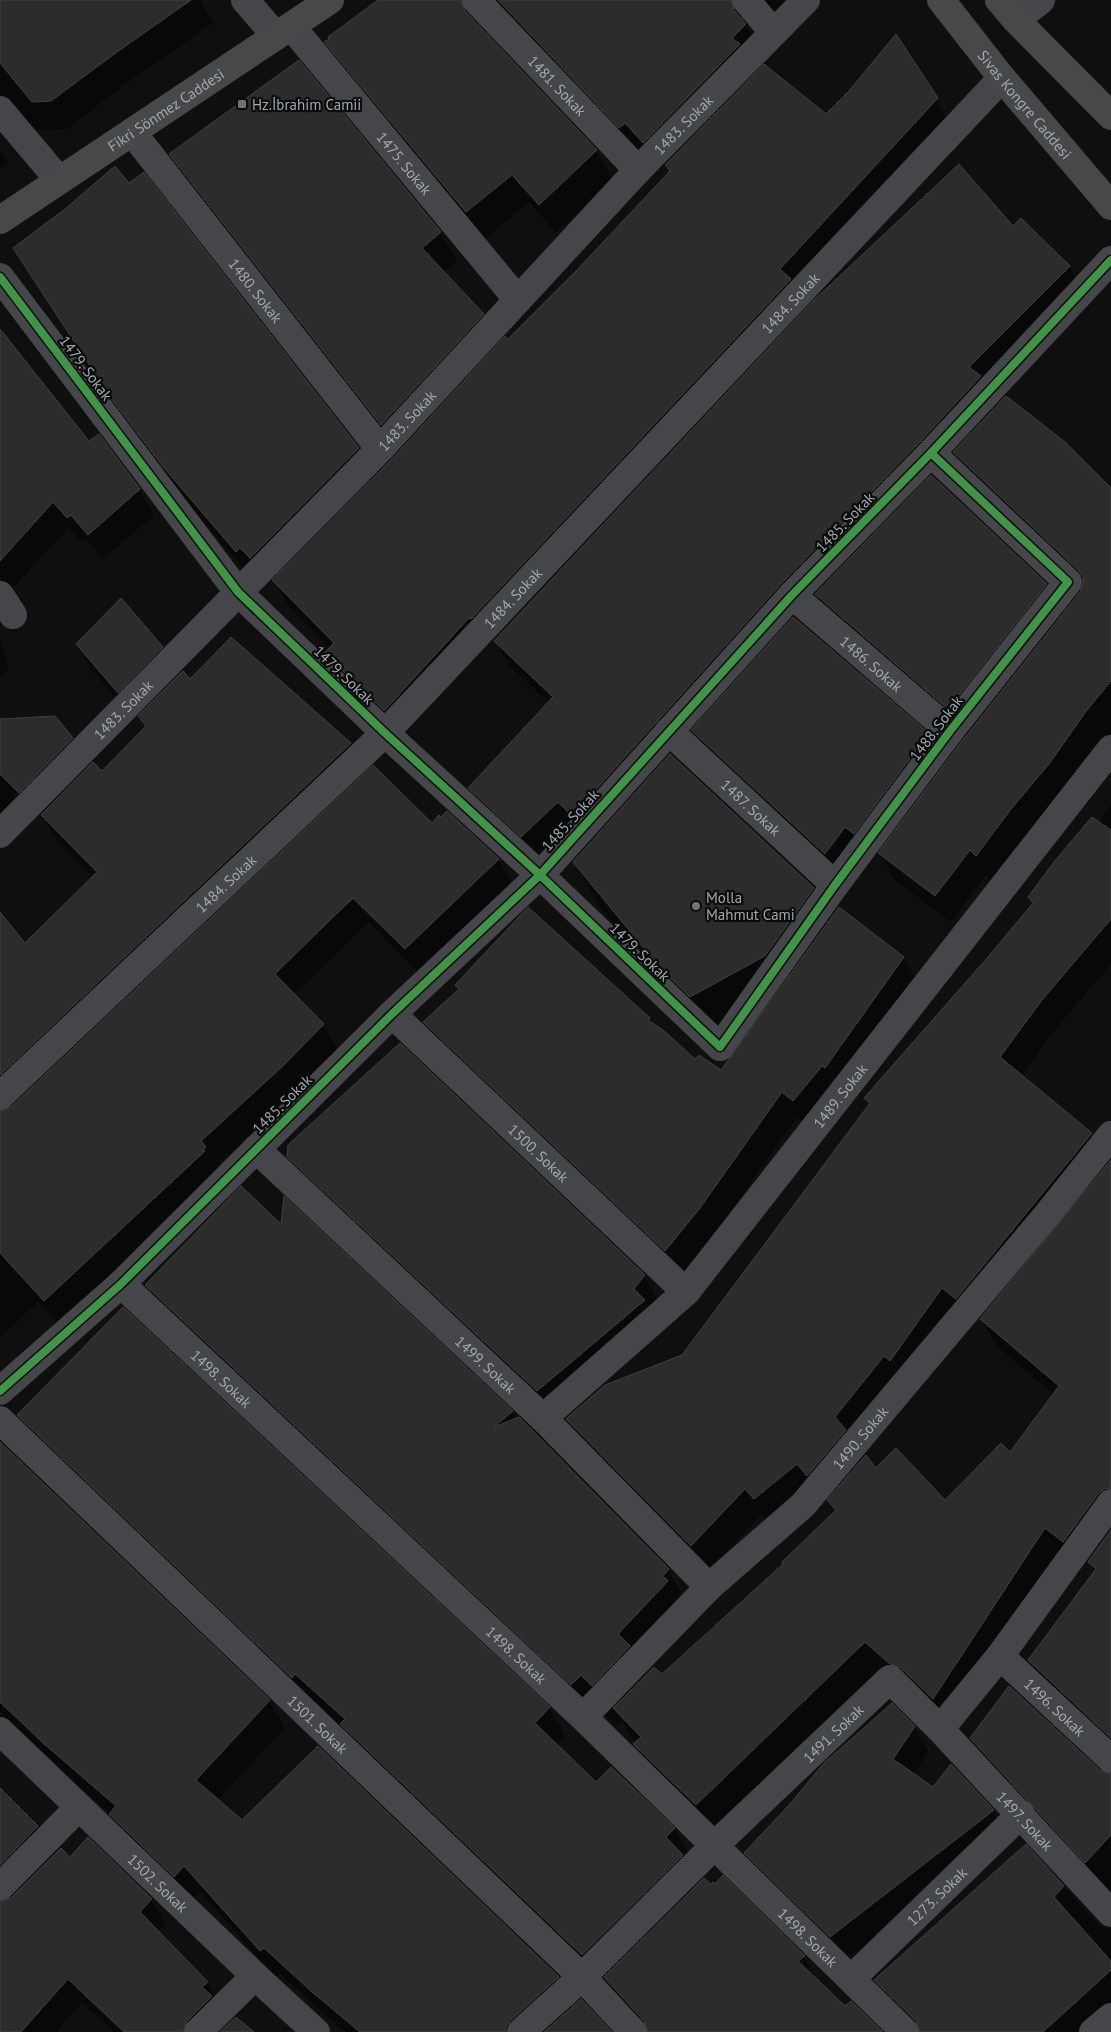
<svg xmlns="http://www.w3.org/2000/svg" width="1111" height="2032" viewBox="0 0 1111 2032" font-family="'PT Sans',sans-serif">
  <rect width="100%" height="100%" fill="#0f0f10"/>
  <!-- shadow -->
  <g fill="#0007" fill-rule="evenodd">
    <polygon points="0,0 200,0 213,23 132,79 67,129 0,131"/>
    <polygon points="380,0 812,0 784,29 752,17 747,28 761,53 750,64 756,75 826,116 936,99 952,126 400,737 341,680 326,653 330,649 289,607 274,581 399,453 187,183 171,154 299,62 440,233 457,261 443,272 483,314 500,344 508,341 577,272 670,172 665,164 660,170 641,150 636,155 482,17 476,25 596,150 612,178 556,233 529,202 483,240 342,70 326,42"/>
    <polygon points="0,150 8,163 0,169"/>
    <polygon points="1013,228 1069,267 1084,292 537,861 484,813 470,788 549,703 510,666 495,641"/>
    <polygon points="15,249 358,448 372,473 250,576 179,493 129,426"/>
    <polygon points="0,331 89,443 139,489 154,515 103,559 86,539 82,543 69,527 0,602"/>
    <polygon points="955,452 1111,489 1111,734 1026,835 992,882 985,876 951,922 895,880 880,853 966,738 833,623 816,594 1046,584 1064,615 1084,586 970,479"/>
    <polygon points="231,639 350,744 365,770 0,1113 0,914 25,945 94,878 57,841 42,815 101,773 146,728 140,717 190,681"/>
    <polygon points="0,643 4,651 9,669 0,677"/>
    <polygon points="77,644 162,648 176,672 132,716 91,669"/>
    <path d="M0,723L72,738L87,764L0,829ZM68,742H71L15,798L13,796Z"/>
    <polygon points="693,730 928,734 942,759 839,878 707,755"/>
    <polygon points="1111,805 1111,964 1057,1027 1021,1076 1091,1134 1107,1161 770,1525 761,1515 707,1572 583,1446 567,1419 683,1356 870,1105 866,1099 989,958 1033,905 1029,898 1098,823"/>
    <polygon points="432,825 498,859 513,885 420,974 368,922 294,995 323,1025 338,1051 298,1091 216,1166 220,1173 59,1325 38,1302 0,1337 0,1114"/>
    <polygon points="574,862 813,889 831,920 903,958 919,984 809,1126 797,1117 714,1235 680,1276 440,1048 425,1022 460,990 528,909 649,1019 652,1024 695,1061 721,1072 761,1017 717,1041 687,1013 600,907"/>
    <polygon points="289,1157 644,1276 659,1302 552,1416 304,1183"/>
    <polygon points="1111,1162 1111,1524 948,1725 881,1668 712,1831 650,1771 635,1745 637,1742 630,1735 622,1720 616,1726 605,1715 596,1725 170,1326 146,1285 282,1227 512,1412 516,1420 668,1570 692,1610 644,1672 646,1676 662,1676 785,1565 836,1512 829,1500 876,1470 945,1502 1011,1453 1054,1395 997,1346 981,1319"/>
    <polygon points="19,1415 549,1708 565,1736 556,1745 596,1784 674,1829 690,1857 685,1862 699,1885 804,1957 819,1984 845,2008 881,2032 646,2032 621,2004 604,1976 598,1982 35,1443"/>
    <polygon points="0,1443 269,1701 285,1728 217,1800 242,1822 558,1977 575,2006 610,2032 345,2032 280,1974 276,1977 200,1892 190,1903 126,1841 111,1814 60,1769 0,1712"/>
    <polygon points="1111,1532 1111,1749 1045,1687 1029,1660 1095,1572 1089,1562"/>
    <polygon points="914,1727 928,1752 913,1775 933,1789 993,1811 1007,1835 845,1960 760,1877 746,1853"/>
    <polygon points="971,1738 1111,1775 1111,1899 987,1765"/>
    <polygon points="0,1789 37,1827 51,1851 1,1903 4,1903 70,1859 88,1839 151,1900 165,1924 157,1932 207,1982 220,2007 214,2032 114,2032 82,2002 56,2032 0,2032"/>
    <polygon points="1026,1846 1099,1925 1107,1929 1111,1929 1111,2032 917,2032 891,2007 876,1980"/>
  </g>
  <!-- building -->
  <g fill="#2c2c2d" stroke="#3f4043">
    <polygon points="0,0 191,0 117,52 51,101 32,102 0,63"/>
    <polygon points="378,0 461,0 465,11 597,150 539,205 512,175 466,212 324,42 329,39 328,37"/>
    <polygon points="498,0 731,0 734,10 746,24 732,38 740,44 643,143 625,123 619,128"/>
    <polygon points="896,34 938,98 780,269 791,279 471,619 469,618 384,711 324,653 334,643 272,580 391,460 505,336 508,339 576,271 670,171 665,165 764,64 826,114 849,91"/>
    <polygon points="299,60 441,232 422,248 484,314 381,425 169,154"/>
    <polygon points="959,164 1013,226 1021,218 1070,266 969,367 981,376 920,442 780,585 572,816 558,802 521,837 468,788 553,697 494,641 813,301"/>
    <polygon points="115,166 129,183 144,172 359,448 250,558 240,548 236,552 164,468 113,401 13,248 65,209"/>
    <polygon points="0,329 89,441 99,434 140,489 88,535 71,515 67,518 53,502 0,561"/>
    <polygon points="1006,396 1065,442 1111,488 1111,681 1087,710 1049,764 1011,809 976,856 970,850 935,896 878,853 962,741 1080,592 1083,584 1083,577 1079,571 953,452"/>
    <polygon points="931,475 1047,584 948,709 815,594"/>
    <polygon points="121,598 163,647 118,693 76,644"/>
    <polygon points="793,617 929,733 854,834 845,827 825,854 691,730"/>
    <polygon points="231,637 351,743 0,1075 0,912 25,943 97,872 41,815 93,762 102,771 146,726 138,716 183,671 190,679"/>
    <polygon points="55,716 73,738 19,793 0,774 0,719"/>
    <polygon points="670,754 814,888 765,956 690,997 660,968 573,862"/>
    <polygon points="373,765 432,823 439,815 441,817 447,811 499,859 405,949 353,898 327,923 275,974 324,1024 284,1065 201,1141 206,1147 203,1150 205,1151 44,1301 0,1253 0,1111 11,1107"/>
    <polygon points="1092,817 1111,830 1111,919 1042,1000 1000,1057 1092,1133 956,1299 942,1288 890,1361 884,1356 835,1417 846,1430 807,1476 797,1464 754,1499 745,1489 691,1546 566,1419 605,1385 682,1355 870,1103 864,1098 988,957 1033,903 1028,897 1054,862"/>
    <polygon points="528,907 650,1018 648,1020 663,1030 695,1059 699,1055 721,1070 839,907 904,957 825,1068 822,1066 793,1101 782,1092 700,1208 665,1251 423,1022 459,989 455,985"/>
    <polygon points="400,1043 645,1275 634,1289 645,1300 537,1391 287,1157 288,1145"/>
    <polygon points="1111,1160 1111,1488 1104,1489 1098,1494 1063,1542 1045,1528 933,1699 901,1668 890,1664 865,1642 696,1805 633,1744 641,1737 613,1708 654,1667 662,1674 783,1564 782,1562 836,1510 827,1500 866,1455 876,1468 896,1448 945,1500 1001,1443 1010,1452 1059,1386 980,1319"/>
    <polygon points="241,1186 281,1224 284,1196 513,1411 494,1427 519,1417 669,1569 663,1576 668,1581 618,1634 630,1646 592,1686 581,1675 571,1685 145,1285"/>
    <polygon points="123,1307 550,1707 535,1723 596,1782 611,1767 675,1828 666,1837 683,1855 582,1955 340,1724 345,1719 295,1674 292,1678 17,1415"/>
    <polygon points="0,1442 270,1700 196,1780 242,1820 318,1746 559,1977 511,2020 506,2027 506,2032 360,2032 312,1992 264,1948 260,1951 184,1866 174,1877 109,1814 116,1806 43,1743 0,1702"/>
    <polygon points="1111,1530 1111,1738 1028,1660 1096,1569 1088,1562"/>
    <polygon points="1009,1686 1100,1770 1111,1774 1111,1835 1085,1863 970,1738"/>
    <polygon points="892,1703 915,1726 893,1759 933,1787 951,1764 994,1810 830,1937 744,1853 789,1805 824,1763"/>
    <polygon points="0,1788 38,1826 0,1865"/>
    <polygon points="88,1837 152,1899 140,1912 208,1982 202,1987 212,1996 187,2021 183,2032 124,2032 68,1979 21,2032 0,2032 0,1902 11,1898 61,1848 70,1857"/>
    <polygon points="1026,1844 1064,1886 1054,1897 1111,1961 1111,1970 1043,2032 920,2032 916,2021 874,1980"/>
    <polygon points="723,1875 805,1956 798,1961 845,2006 851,2001 883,2032 648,2032 644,2021 604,1977 704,1878 711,1884 713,1882 715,1884"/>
    <polygon points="581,1999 612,2032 544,2032"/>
    <polygon points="236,2017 254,2032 220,2032"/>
  </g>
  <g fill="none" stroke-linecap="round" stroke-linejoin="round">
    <!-- minor -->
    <g stroke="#444649" stroke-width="28">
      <polyline points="245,0 276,36"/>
      <path id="s1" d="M476,0L638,170"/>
      <polyline points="746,0 773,32"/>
      <polyline points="1016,20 1041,0"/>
      <path id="s2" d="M291,26L518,300"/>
      <polyline points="0,110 59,180"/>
      <path id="s3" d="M132,132L380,449"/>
      <polyline points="0,277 238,592 385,733 540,875 720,1047 835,885 950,731 1068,582 931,453"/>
      <polyline points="0,595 13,615"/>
      <path id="s4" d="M792,595L950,731"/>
      <path id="s5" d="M669,731L835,885"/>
      <path id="s6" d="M0,834L380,449L638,170L806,0"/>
      <path id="s7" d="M392,1014L686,1292"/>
      <path id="s8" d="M0,1096L385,733L1002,78"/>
      <path id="s9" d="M256,1149L543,1418L709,1587"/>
      <path id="s10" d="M121,1284L583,1717L905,2032"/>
      <polyline points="0,1391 121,1284 392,1014 540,875 792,595 931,453 1111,260"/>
      <path id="s11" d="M543,1418L686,1292L1111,749"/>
      <path id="s12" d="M0,1420L582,1977L633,2032"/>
      <path id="s13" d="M1000,1656L1111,1759"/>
      <path id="s14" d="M583,1717L709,1587L803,1505L1047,1215L1111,1135"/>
      <path id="s15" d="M940,1729L1111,1913"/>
      <path id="s16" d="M0,1731L255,1976L316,2032"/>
      <polyline points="0,1887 79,1807"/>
      <path id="s17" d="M851,1979L1021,1814"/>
      <polyline points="198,2032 255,1976"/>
      <path id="s18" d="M521,2032L582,1977L714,1846L890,1679L940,1729L1000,1656L1111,1503"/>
      <polyline points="1093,2032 1111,2017"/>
    </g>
    <!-- major -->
    <g stroke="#47484a" stroke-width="28">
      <path id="s19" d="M941,0L1002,78L1111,206"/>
      <polyline points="999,0 1016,20 1111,116"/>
      <path id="s20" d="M0,220L330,0"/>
    </g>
    <!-- cycleway casing -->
    <g stroke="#0a0b0b" stroke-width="11">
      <g id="cycleway">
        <polyline points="0,277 238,592 385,733 540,875 720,1047 835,885 950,731 1068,582 931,453"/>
        <polyline points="0,1391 121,1284 392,1014 540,875 792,595 931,453 1111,260"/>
      </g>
    </g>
    <!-- cycleway -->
    <use href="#cycleway" stroke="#419447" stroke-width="8"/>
  </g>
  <!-- markers -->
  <g fill="#6f7278" stroke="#0a0b0b" stroke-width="2">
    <rect x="237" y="99" width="10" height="10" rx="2.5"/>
    <circle cx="696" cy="906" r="5"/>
  </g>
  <g text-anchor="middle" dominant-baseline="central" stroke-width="4.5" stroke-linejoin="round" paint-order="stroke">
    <!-- street labels -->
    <g font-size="15" fill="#a2a8b0" stroke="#0a0b0b">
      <text stroke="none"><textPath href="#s1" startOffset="118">1481. Sokak</textPath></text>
      <text stroke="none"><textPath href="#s19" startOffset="134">Sivas Kongre Caddesi</textPath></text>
      <text stroke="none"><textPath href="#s20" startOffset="199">Fikri Sönmez Caddesi</textPath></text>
      <text stroke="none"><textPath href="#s6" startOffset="985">1483. Sokak</textPath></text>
      <text stroke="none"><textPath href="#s2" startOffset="178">1475. Sokak</textPath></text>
      <text stroke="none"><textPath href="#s3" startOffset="201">1480. Sokak</textPath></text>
      <text stroke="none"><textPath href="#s8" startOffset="1120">1484. Sokak</textPath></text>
      <text transform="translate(86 368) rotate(53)">1479. Sokak</text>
      <text stroke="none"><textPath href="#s6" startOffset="580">1483. Sokak</textPath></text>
      <text transform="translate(845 522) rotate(-46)">1485. Sokak</text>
      <text stroke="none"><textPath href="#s8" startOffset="715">1484. Sokak</textPath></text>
      <text stroke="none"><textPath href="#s4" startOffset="105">1486. Sokak</textPath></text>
      <text transform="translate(344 675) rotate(44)">1479. Sokak</text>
      <text stroke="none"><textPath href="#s6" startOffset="175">1483. Sokak</textPath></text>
      <text transform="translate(936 728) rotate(-53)">1488. Sokak</text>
      <text stroke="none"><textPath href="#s5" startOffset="112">1487. Sokak</textPath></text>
      <text transform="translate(570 820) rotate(-48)">1485. Sokak</text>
      <text stroke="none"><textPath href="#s8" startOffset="310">1484. Sokak</textPath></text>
      <text transform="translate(640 952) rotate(44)">1479. Sokak</text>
      <text stroke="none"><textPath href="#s11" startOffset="440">1489. Sokak</textPath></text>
      <text transform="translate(282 1104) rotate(-45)">1485. Sokak</text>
      <text stroke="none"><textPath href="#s7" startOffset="202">1500. Sokak</textPath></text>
      <text stroke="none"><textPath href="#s9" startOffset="315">1499. Sokak</textPath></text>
      <text stroke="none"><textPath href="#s10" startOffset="138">1498. Sokak</textPath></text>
      <text stroke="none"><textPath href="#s14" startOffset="394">1490. Sokak</textPath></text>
      <text stroke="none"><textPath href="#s10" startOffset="542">1498. Sokak</textPath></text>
      <text stroke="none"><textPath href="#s13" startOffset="75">1496. Sokak</textPath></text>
      <text stroke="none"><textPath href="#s12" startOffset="440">1501. Sokak</textPath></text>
      <text stroke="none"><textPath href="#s18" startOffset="432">1491. Sokak</textPath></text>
      <text stroke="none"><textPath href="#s15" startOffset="125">1497. Sokak</textPath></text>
      <text stroke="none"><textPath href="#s16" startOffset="219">1502. Sokak</textPath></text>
      <text stroke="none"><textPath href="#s17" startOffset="119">1273. Sokak</textPath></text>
      <text stroke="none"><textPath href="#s10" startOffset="948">1498. Sokak</textPath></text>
    </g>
    <!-- poi labels -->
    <g font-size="15" fill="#a2a8b0" stroke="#0a0b0b" text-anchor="start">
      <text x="252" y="104">Hz.İbrahim Camii</text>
      <text x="706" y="897">Molla<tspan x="706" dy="17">Mahmut Cami</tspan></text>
    </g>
  </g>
</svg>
